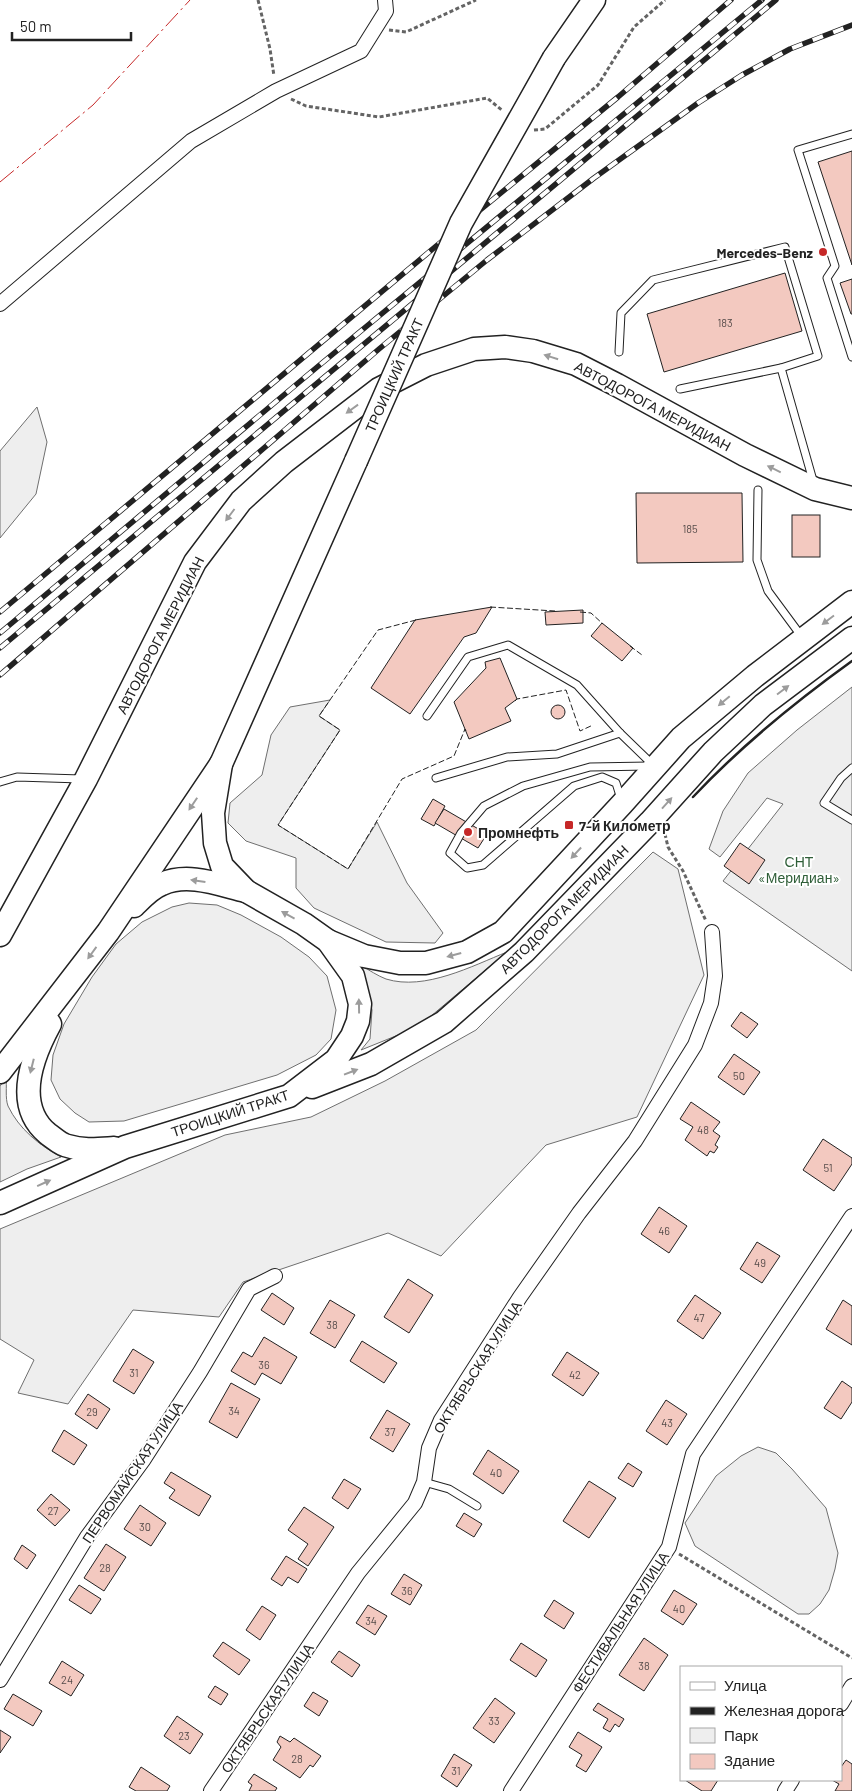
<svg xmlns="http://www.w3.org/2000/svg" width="852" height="1791" viewBox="0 0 852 1791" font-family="Barlow,sans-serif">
  <rect width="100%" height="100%" fill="#fff"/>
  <!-- green -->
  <g fill="#eee" stroke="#6f6f6f">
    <polygon points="37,407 47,442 36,494 0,538 0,451"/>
    <polygon points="852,687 852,971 723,881 783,804 767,798 720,857 709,849 723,811 748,773 797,730"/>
    <polygon points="330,700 319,716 340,730 278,825 348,869 377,822 407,883 443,933 435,943 386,942 314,908 296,888 296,858 246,841 228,823 230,803 262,775 271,735 290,707"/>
    <polygon points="653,852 678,869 704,975 637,1117 546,1145 441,1256 388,1233 243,1282 219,1317 133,1310 68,1404 18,1393 34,1360 0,1339 0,1229 225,1135 311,1117 385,1081 476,1030"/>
    <polygon points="189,903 217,905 241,915 281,937 309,957 327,976 336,1010 331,1039 316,1055 277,1075 124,1121 89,1122 75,1113 60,1099 51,1080 53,1055 64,1024 92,977 116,944 142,922 172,907"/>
    <path d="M507,952L418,1027L361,1050L370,1039L372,1010L362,966C369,970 378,976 386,979C425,991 472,966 507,952Z"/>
    <path d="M6,1078C7,1086 5,1098 8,1106C19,1129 39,1145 61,1157L27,1169L0,1182V1086Z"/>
    <polygon points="758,1447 776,1453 792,1469 826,1508 838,1553 835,1569 829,1590 820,1604 809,1614 798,1614 695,1546 685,1523 716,1476 741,1456"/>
  </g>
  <!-- building -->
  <g fill="#f3c9c0" stroke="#222">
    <polygon points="852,151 852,265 818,162"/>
    <polygon points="785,273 802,331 664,372 647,314"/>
    <polygon points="852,279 852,314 851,314 840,283"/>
    <polygon points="636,493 742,493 743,562 637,563"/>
    <rect x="792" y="515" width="28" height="42"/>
    <polygon points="492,607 476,633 464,637 410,714 371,688 415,620"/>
    <polygon points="583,610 583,623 546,625 545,612"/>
    <polygon points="602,623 633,648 622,661 591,636"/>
    <polygon points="500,658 517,699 505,708 511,721 469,739 454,702 486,668 485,662"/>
    <circle cx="558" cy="712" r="7"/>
    <polygon points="433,799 445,806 434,826 421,819"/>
    <polygon points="444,809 487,834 478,848 435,823"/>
    <polygon points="740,843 765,860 749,884 724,866"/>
    <polygon points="741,1012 758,1024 747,1038 731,1026"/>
    <polygon points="734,1054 760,1072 744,1095 718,1077"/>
    <polygon points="691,1102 720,1122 713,1131 720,1136 715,1145 718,1147 714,1153 710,1151 707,1156 685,1140 693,1127 680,1119"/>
    <polygon points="823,1139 852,1158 852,1164 834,1191 803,1170"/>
    <polygon points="659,1207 687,1226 669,1253 641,1234"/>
    <polygon points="757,1242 780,1256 762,1283 740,1269"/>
    <polygon points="408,1279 433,1295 409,1333 384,1317"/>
    <polygon points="272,1293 294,1308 284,1325 261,1310"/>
    <polygon points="695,1295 721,1313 703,1339 677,1321"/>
    <polygon points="330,1300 355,1315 335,1348 310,1333"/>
    <polygon points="843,1300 852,1306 852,1345 826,1329"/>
    <polygon points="264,1337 297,1357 281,1384 262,1373 255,1385 231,1371 243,1352 252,1357"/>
    <polygon points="362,1341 397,1363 384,1383 350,1361"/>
    <polygon points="133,1349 154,1362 134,1394 113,1381"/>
    <polygon points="567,1352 599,1373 583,1396 552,1375"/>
    <polygon points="842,1381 852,1388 852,1402 841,1419 824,1408"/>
    <polygon points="231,1383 260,1399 237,1438 209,1422"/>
    <polygon points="88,1394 110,1409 97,1429 75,1414"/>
    <polygon points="666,1400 687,1414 667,1445 646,1431"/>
    <polygon points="387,1410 410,1424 393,1452 370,1438"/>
    <polygon points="64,1430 87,1445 74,1465 52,1451"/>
    <polygon points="488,1450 519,1471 503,1494 473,1474"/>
    <polygon points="628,1463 642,1472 633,1487 618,1478"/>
    <polygon points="171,1472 211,1496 199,1516 169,1498 175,1490 164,1483"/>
    <polygon points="344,1479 361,1489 348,1509 332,1498"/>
    <polygon points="589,1481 616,1498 589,1538 563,1521"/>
    <polygon points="51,1494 70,1510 55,1526 37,1510"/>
    <polygon points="140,1505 166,1523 151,1546 124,1529"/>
    <polygon points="304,1507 334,1527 308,1566 298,1559 308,1544 288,1530"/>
    <polygon points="464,1513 482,1524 474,1537 456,1526"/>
    <polygon points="106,1544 126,1557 104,1591 84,1578"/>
    <polygon points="22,1545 36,1555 27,1569 14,1559"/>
    <polygon points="286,1556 307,1569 298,1583 288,1577 282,1586 271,1579"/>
    <polygon points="404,1574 422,1585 410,1605 391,1594"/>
    <polygon points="79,1585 101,1599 91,1614 69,1600"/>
    <polygon points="674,1590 697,1604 683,1625 661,1611"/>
    <polygon points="554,1600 574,1613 564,1629 544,1616"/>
    <polygon points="368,1605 387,1616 375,1635 356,1623"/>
    <polygon points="262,1606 276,1615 260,1640 246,1630"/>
    <polygon points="644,1638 668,1655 644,1691 619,1675"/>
    <polygon points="223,1642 250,1660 239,1675 213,1656"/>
    <polygon points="521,1643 547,1660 536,1677 510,1660"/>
    <polygon points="339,1651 360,1665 352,1677 331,1662"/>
    <polygon points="62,1661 84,1675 71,1696 49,1683"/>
    <polygon points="215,1686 228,1694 221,1705 208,1697"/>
    <polygon points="313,1692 328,1701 319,1716 304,1706"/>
    <polygon points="13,1694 42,1711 33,1726 4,1709"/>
    <polygon points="495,1698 515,1713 494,1743 473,1728"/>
    <polygon points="598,1703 624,1719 619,1727 615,1724 610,1732 603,1728 608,1719 593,1710"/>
    <polygon points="177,1716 203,1734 190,1754 164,1736"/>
    <polygon points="0,1730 11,1737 0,1753"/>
    <polygon points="578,1732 602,1747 586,1772 576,1766 582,1755 569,1747"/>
    <polygon points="280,1736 290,1742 294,1738 321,1756 313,1767 310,1765 300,1778 273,1760 281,1747 277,1742"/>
    <polygon points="454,1754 472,1765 457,1787 441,1776"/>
    <polygon points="846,1760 852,1764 852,1791 835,1791 839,1784 832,1780 841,1780 841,1767"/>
    <polygon points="141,1767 170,1786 167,1791 136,1791 129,1787"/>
    <polygon points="254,1774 277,1788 275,1791 249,1791 252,1785 248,1782"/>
    <polygon points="685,1780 718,1780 711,1791 702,1791"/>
  </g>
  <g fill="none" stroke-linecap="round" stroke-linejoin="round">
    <!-- service casing -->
    <g stroke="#222" stroke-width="9">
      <g id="service">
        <polyline points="852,134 798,150 835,266 827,278 852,357"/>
        <polyline points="619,352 621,313 653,280 785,247 818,356 781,368 680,389"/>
        <polyline points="781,368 814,484"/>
        <polyline points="758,490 757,560 768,591 802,637"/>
        <polyline points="427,716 468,657 508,645 577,685 620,733 652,764"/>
        <polyline points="852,768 841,778 824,803 852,820"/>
        <polyline points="436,778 507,757 557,754 620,733"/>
        <polyline points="0,782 17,777 81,779"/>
        <polyline points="621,799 616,783 602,777 574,786 483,865 467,868 450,853 461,833 484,806 523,786 590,767 649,766"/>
        <polyline points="424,1482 449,1489 477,1506"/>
      </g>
    </g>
    <!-- minor casing -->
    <g stroke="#222" stroke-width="16">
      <g id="minor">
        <polyline points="0,304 191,141 276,91 361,51 386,11 385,0"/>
        <polyline points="0,1680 87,1537 144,1459 200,1372 249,1289 275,1276"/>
        <polyline points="841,1704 852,1686"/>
        <polyline points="211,1791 358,1573 415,1503 424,1482 429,1448 441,1420 520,1297 579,1213 635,1141 695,1045 711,1003 715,976 712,932"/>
        <polyline points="511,1791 669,1547 693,1454 852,1216"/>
        <polyline points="785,1791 792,1780"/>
      </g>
    </g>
    <!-- primary casing -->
    <g stroke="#222" stroke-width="25">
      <g id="primary">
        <polyline points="554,58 594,0"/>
        <path d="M134,906C142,898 151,888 162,884C188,872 220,885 246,891"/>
        <polyline points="0,935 86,779 195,562 241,501 284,462 379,389 426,365 474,349 505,347 533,351 576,364 617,385 745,455 815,489 852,498"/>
        <polyline points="328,941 364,956 400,963 426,963 467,952 503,932 622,804 681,738 755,676 852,602"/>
        <path d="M50,1024C32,1057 13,1105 48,1134C54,1138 61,1145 68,1146C83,1151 99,1149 114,1148"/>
        <polyline points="0,1072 108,932 221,764 356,461"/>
        <polyline points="312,1087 371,1064 444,1022 524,952 650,822 713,752 763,705 852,638"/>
        <polyline points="0,1203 125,1147 289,1096 336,1060 352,1036 358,1021 360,1004 353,976 328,941 304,924 246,891 222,866 215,843 213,813 221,764"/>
      </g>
    </g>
    <!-- path -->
    <g stroke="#646464" stroke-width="3" stroke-dasharray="4 2.5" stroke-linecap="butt">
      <polyline points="258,0 270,49 274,76"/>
      <polyline points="389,30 406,32 476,0"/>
      <polyline points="291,99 306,106 379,117 487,98 503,111"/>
      <polyline points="534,130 545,129 598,85 634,27 665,0"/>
      <polyline points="665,834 668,847 683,871 706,921"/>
      <polyline points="679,1554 852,1658"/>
    </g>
    <!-- service -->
    <use href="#service" stroke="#fff" stroke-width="7"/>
    <!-- minor -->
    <use href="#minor" stroke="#fff" stroke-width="14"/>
    <!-- primary -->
    <use href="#primary" stroke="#fff" stroke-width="22"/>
    <!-- rail casing -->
    <g stroke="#222" stroke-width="5.5">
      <g id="rail">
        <polyline points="0,612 435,247 618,97 731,0"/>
        <polyline points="0,633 316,368 762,0"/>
        <polyline points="0,648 776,0"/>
        <polyline points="0,675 379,349 487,260 594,178 698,103 742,75 790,49 852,25"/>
      </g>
    </g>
    <!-- rail -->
    <use href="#rail" stroke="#fff" stroke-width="4" stroke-dasharray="11" stroke-linecap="butt"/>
    <!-- primary-bridge casing -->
    <g stroke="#222" stroke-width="25" stroke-linecap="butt">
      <polyline id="primary-bridge" points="356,461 461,223 554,58"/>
    </g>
    <!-- primary-bridge -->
    <use href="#primary-bridge" stroke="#fff" stroke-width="22"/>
    <!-- fence -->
    <g stroke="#222" stroke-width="1" stroke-dasharray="6 2.5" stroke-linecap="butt">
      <polyline points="490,607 555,611"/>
      <polyline points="580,612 591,613 603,624"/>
      <polyline points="416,620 378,630 319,716 340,730 278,825 348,869 402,779 454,756 465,729 466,731"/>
      <polyline points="630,646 642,655"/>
      <polyline points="515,701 517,699 566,690 580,731 593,725"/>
    </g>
    <!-- wall -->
    <path stroke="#222" stroke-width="2.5" d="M693,797C741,746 795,702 852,661"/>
    <!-- power -->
    <polyline stroke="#c62828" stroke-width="1" stroke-dasharray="18 4 2.5 4" stroke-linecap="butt" points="0,182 93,105 190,0"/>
  </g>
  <!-- one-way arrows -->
  <defs><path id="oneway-solid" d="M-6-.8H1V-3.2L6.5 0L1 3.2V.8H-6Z" transform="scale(1.25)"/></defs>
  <g fill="#9c9c9c">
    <use href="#oneway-solid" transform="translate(551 357) rotate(-162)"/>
    <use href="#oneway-solid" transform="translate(352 409) rotate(144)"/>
    <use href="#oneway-solid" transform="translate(774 469) rotate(-154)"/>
    <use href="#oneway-solid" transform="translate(230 515) rotate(127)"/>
    <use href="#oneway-solid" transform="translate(828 620) rotate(143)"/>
    <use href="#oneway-solid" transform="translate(783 690) rotate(-37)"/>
    <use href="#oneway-solid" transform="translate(724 701) rotate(140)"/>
    <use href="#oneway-solid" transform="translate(667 803) rotate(-48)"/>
    <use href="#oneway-solid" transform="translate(193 804) rotate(124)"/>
    <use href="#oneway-solid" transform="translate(576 853) rotate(133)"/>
    <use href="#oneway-solid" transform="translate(198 881) rotate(-172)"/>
    <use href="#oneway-solid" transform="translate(288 915) rotate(-151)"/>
    <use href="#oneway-solid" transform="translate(92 953) rotate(126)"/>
    <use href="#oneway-solid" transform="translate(454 955) rotate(165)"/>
    <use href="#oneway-solid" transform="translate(359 1006) rotate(-91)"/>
    <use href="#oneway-solid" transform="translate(32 1066) rotate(104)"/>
    <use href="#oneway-solid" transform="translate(351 1072) rotate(-21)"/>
    <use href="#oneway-solid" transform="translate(44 1183) rotate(-24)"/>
  </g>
  <!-- markers -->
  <g fill="#c62828" stroke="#fff" stroke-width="2">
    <circle cx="823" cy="252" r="5"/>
    <rect x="564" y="820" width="10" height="10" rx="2.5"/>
    <circle cx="468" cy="832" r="5"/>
  </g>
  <g text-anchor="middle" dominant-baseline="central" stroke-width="4" stroke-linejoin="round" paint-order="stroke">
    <!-- number labels -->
    <g font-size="11" fill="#564c4a">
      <text x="725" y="322">183</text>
      <text x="690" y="528">185</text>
      <text x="739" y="1075">50</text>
      <text x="703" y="1129">48</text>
      <text x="828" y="1167">51</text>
      <text x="664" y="1230">46</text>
      <text x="760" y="1262">49</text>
      <text x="699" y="1317">47</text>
      <text x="332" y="1324">38</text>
      <text x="264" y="1364">36</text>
      <text x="134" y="1372">31</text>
      <text x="575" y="1374">42</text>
      <text x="234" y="1410">34</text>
      <text x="92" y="1411">29</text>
      <text x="667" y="1422">43</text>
      <text x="390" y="1431">37</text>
      <text x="496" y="1472">40</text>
      <text x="53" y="1510">27</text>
      <text x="145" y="1526">30</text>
      <text x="105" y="1567">28</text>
      <text x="407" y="1590">36</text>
      <text x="679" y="1608">40</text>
      <text x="371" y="1620">34</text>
      <text x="644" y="1665">38</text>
      <text x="67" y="1679">24</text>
      <text x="494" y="1720">33</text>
      <text x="184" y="1735">23</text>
      <text x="297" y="1758">28</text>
      <text x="456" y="1770">31</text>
    </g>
    <!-- poi labels -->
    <g font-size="14" font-weight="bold" fill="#222" stroke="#fff" text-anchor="start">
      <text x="813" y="252" text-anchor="end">Mercedes-Benz</text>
      <text x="579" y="825">7-й Километр</text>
      <text x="478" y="832">Промнефть</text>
    </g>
    <!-- street labels -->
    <g font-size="14" fill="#222" stroke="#fff">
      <text transform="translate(394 375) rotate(-66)">ТРОИЦКИЙ ТРАКТ</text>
      <text transform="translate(653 406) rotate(28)">АВТОДОРОГА МЕРИДИАН</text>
      <text transform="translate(160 635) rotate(-63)">АВТОДОРОГА МЕРИДИАН</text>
      <text transform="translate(564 909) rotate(-45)">АВТОДОРОГА МЕРИДИАН</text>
      <text transform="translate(230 1113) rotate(-18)">ТРОИЦКИЙ ТРАКТ</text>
      <text transform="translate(477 1367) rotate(-58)">ОКТЯБРЬСКАЯ УЛИЦА</text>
      <text transform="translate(132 1472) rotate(-56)">ПЕРВОМАЙСКАЯ УЛИЦА</text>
      <text transform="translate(620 1622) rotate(-57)">ФЕСТИВАЛЬНАЯ УЛИЦА</text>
      <text transform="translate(267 1708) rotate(-56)">ОКТЯБРЬСКАЯ УЛИЦА</text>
    </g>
    <!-- park labels -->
    <g font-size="14" fill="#2f5e38" stroke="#fff">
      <text x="799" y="861">СНТ<tspan x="799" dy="16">«Меридиан»</tspan></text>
    </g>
  </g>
  <!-- legend -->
  <rect x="680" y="1666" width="162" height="115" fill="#ffffff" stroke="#a7a7a7"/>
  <rect x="690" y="1682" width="25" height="8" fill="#ffffff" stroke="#a7a7a7"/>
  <text x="724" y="1691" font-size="15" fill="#222222">Улица</text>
  <rect x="690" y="1707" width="25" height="8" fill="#222222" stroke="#a7a7a7"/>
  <text x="724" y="1716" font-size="15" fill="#222222">Железная дорога</text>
  <rect x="690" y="1728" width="25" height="15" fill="#eeeeee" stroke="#a7a7a7"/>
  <text x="724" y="1741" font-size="15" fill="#222222">Парк</text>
  <rect x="690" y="1754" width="25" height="15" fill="#f3c9c0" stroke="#a7a7a7"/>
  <text x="724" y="1766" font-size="15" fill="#222222">Здание</text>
  <!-- scale -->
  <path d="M12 32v8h119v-8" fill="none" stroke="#222222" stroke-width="2.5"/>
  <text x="20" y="32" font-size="15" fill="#222222" stroke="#ffffff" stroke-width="4" paint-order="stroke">50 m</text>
</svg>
